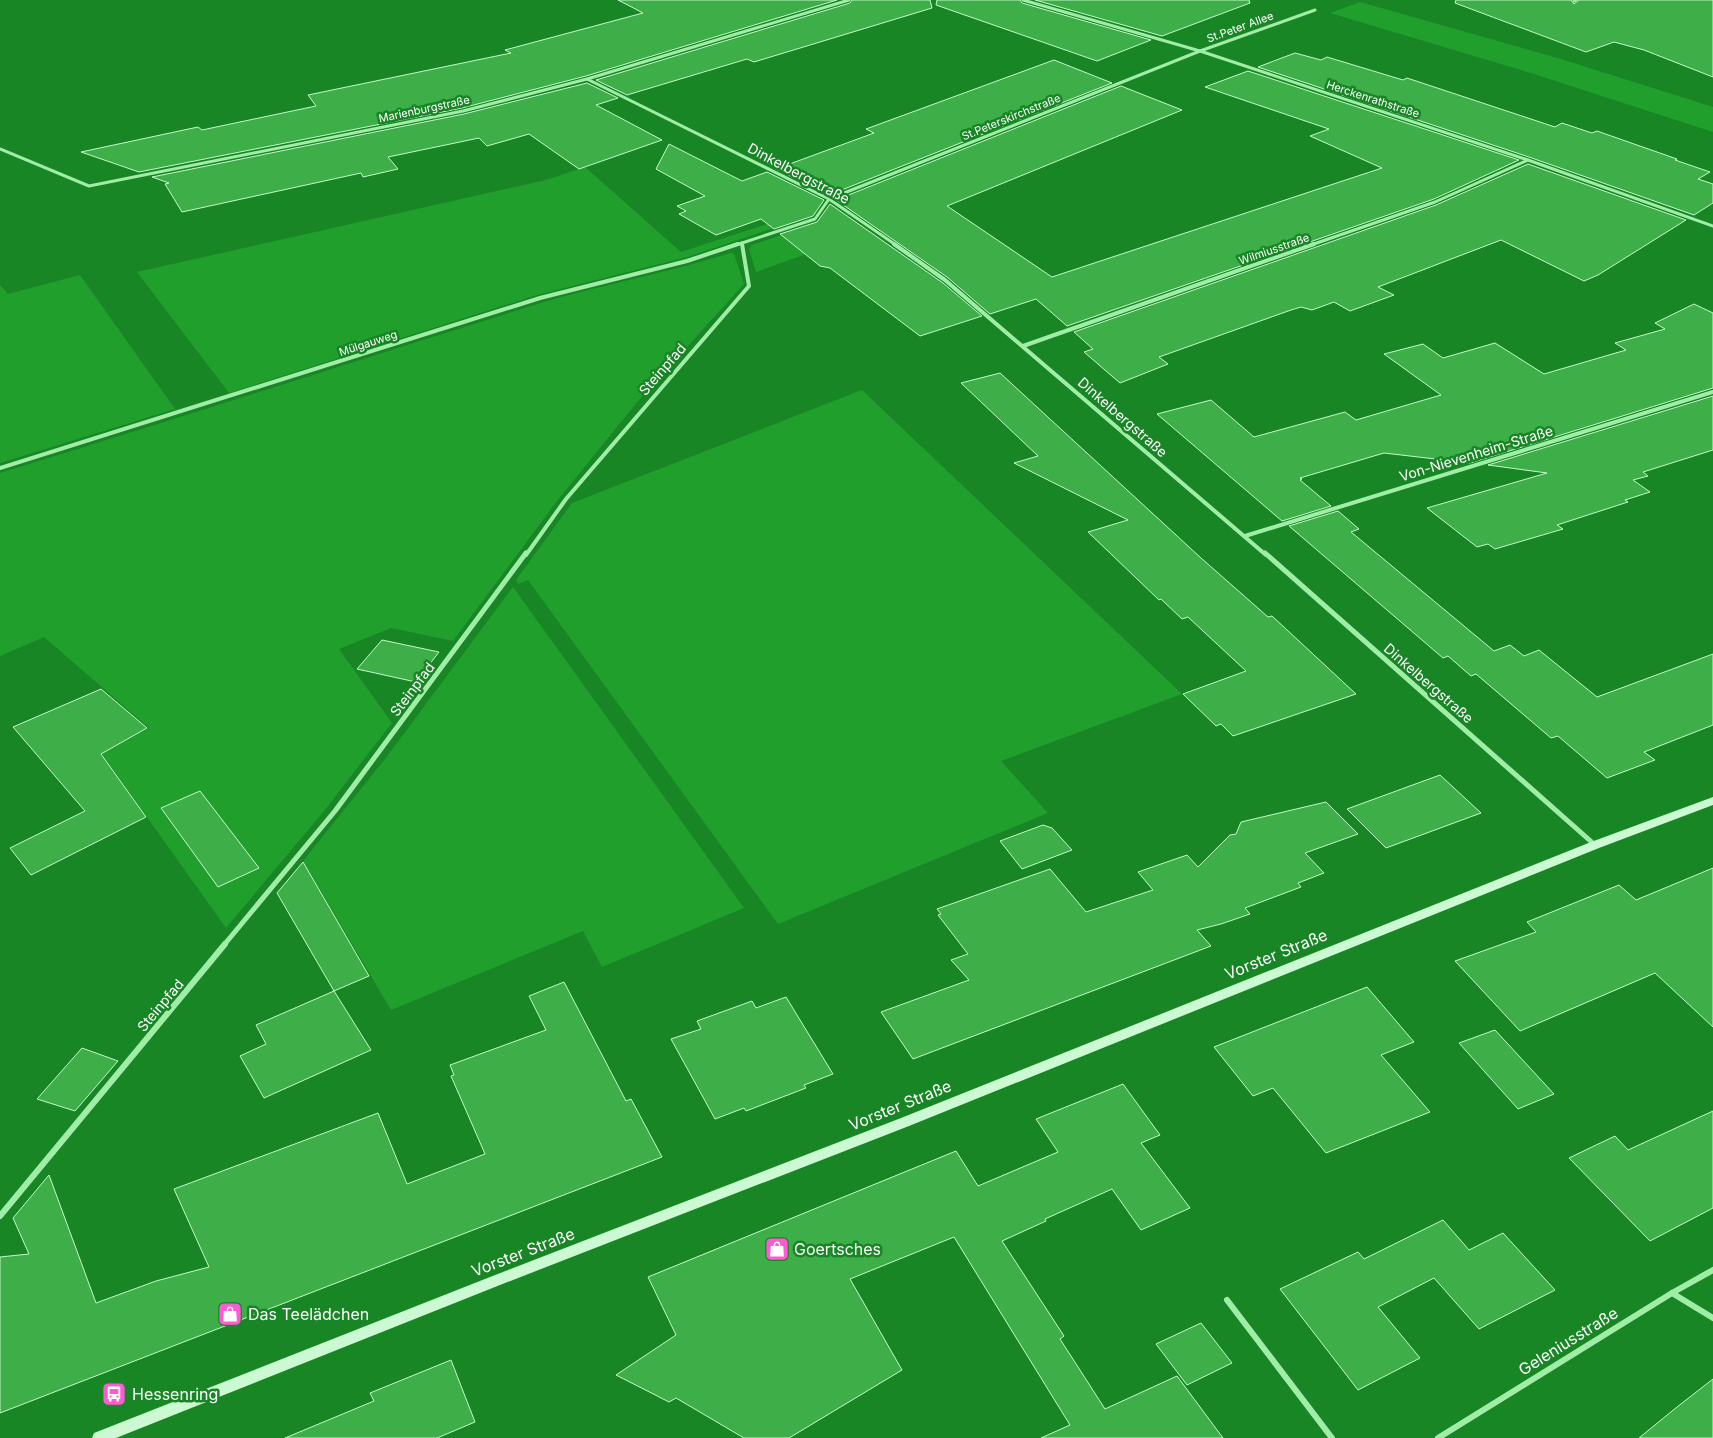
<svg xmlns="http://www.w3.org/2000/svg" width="1713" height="1438" viewBox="0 0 1713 1438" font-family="Inter,sans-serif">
  <rect width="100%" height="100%" fill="#188625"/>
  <!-- green -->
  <g fill="#219f2d">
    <polygon points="1360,2 1561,59 1713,107 1713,132 1534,74 1330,13"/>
    <polygon points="585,167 681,252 810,210 816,214 687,257 537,295 229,393 137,272 546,180"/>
    <polygon points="826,220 857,236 756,272 749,249 752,245"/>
    <path d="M730,253L734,254L744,284L638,401L557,501L453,641L391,628L339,649L392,723L324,811L226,928L102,754L149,728L44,637L0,656V473C181,418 361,359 541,303C604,284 668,273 730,253Z"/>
    <polygon points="80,275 175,409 0,463 0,285 8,294"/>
    <polygon points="862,390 1182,694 1001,761 1048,813 778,924 528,580 518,584 516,580 572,503"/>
    <polygon points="513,587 744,908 602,967 583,931 391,1010 303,861 385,759"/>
  </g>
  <!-- building -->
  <g fill="#3dae48" stroke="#c4f9c9">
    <polygon points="618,0 837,0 586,76 462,108 139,172 81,152 198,127 202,130 316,106 308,95 511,53 505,50 643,13"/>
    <polygon points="852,0 930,0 932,8 754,62 747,59 627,95 596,80 850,3"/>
    <polygon points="937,0 1020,0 1022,3 1151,40 1097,61 936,5"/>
    <polygon points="1035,0 1249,0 1250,3 1162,36"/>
    <polygon points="1456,0 1571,0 1574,4 1579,0 1713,0 1713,77 1644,50 1614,42 1586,52 1455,3"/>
    <polygon points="1295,53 1321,60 1327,57 1403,80 1407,78 1555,127 1562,123 1592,133 1597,131 1677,159 1675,160 1710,172 1698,179 1713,184 1713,203 1694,215 1529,157 1258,67"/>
    <polygon points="1054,60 1112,83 829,195 776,169 874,133 866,129"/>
    <polygon points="1248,71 1519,160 1434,199 1067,326 1036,299 990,314 947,277 836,200 1121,86 1182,110 947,206 1052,277 1382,168 1310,136 1329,129 1205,87"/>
    <polygon points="587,83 618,98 596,105 662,140 579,169 529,134 487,146 479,138 388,157 398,169 363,177 361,173 182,212 165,184 169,183 152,177 464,114"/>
    <polygon points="669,144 742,181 767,172 824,200 813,216 774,229 761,219 716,235 679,214 686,211 677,206 705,196 656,169"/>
    <polygon points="1528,164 1686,220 1598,275 1584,281 1501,240 1378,287 1394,295 1350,311 1334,302 1312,310 1301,307 1291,310 1159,357 1168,364 1120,383 1084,352 1093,349 1074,332 1436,205"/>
    <polygon points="830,204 943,283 982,316 920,336 830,268 820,266 780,234 817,222"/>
    <polygon points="1694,304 1713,313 1713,388 1470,463 1384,453 1300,478 1302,479 1300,480 1331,506 1282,521 1157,414 1211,400 1254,437 1345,412 1356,420 1441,395 1384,354 1423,344 1443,358 1495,343 1544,374 1626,350 1615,343 1665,329 1655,323"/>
    <polygon points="1000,373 1201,558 1268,617 1272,616 1356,694 1233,736 1221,724 1216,726 1183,694 1246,671 1188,617 1182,619 1161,599 1159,600 1088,532 1128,520 1014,463 1038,456 961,383"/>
    <polygon points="1713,396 1713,450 1643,472 1648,476 1633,480 1650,492 1625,500 1628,502 1557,525 1563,529 1495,549 1488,544 1477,547 1427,508 1547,473 1488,465"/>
    <polygon points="1338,511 1359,529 1351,532 1494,651 1510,645 1524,656 1539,650 1597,697 1713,654 1713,725 1644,752 1655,760 1607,778 1558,736 1551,738 1476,674 1471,676 1448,656 1443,658 1289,526"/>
    <polygon points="382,640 439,652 416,682 357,669"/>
    <polygon points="101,689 147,728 101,754 146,817 31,875 10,848 85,811 13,727"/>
    <polygon points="1440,775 1481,813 1386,848 1347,809"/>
    <polygon points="200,791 259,868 218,887 161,808"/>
    <polygon points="1326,802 1358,834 1305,853 1324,873 1298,883 1301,887 1245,908 1250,914 1221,924 1197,930 1211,946 913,1059 881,1012 969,980 951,960 968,954 938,915 941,914 937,909 1050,869 1086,912 1153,890 1138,872 1187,855 1198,867 1230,835 1236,834 1241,822"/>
    <polygon points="1043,825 1052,828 1072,850 1022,869 1000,841"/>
    <polygon points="303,862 369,976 334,991 277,893"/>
    <polygon points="1713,868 1713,1027 1655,973 1520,1031 1455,961 1536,932 1527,922 1619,885 1636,900"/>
    <polygon points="564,982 626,1101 631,1099 662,1157 0,1413 0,1257 29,1254 13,1218 49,1175 96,1303 156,1281 209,1267 174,1189 378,1113 407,1184 485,1154 451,1076 454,1075 450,1065 546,1030 529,996"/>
    <polygon points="1367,987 1414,1042 1381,1055 1430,1112 1326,1153 1273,1088 1253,1096 1214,1047"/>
    <polygon points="334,991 371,1050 264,1098 240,1056 266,1044 256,1025"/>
    <polygon points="786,997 833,1074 804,1085 806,1088 746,1111 744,1108 715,1119 671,1039 701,1029 697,1021 752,1001 756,1008"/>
    <polygon points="1495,1030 1554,1094 1518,1109 1459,1043"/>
    <polygon points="82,1048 118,1061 75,1111 37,1099"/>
    <polygon points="1123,1084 1160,1135 1141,1143 1190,1208 1141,1230 1112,1189 1045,1219 1046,1221 1002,1241 1064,1336 1060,1339 1105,1409 1177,1376 1223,1438 1041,1438 1070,1425 954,1237 850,1279 902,1370 789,1438 744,1438 676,1398 669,1402 616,1375 676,1335 648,1277 956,1151 978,1186 1058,1152 1036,1119"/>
    <polygon points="1713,1111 1713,1208 1650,1241 1569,1158 1615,1136 1628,1150"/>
    <polygon points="1443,1220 1469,1250 1503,1233 1555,1290 1479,1329 1434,1278 1378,1307 1420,1358 1358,1390 1280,1289 1358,1252 1364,1259"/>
    <polygon points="1201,1323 1232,1363 1187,1385 1156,1344"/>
    <polygon points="451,1360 475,1422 437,1438 285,1438 374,1401 370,1393"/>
    <polygon points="1713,1379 1713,1438 1639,1438 1677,1407"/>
  </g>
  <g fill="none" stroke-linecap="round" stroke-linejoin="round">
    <!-- minor-far3 -->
    <g stroke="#9feda6" stroke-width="3">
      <polyline points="1023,0 1200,51 1528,160 1713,226"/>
      <polyline points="1574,1 1576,0"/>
      <polyline points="587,79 829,199 896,245"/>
      <polyline points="0,149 89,186 463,111 587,79 849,0"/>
      <polyline points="735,245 742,243"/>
      <polyline points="742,245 742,243 815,219 829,199 1200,51 1315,10"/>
      <polyline points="1311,245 1435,202 1528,160"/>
    </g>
    <!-- minor-far2 -->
    <g stroke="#9feda6" stroke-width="4">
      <polyline points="894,244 945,280 1266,555"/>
      <polyline points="1023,346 1314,244"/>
      <polyline points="0,468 540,298 687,261 738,244"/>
      <polyline points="1245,536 1713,392"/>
      <polyline points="526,555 566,499 749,286 742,244"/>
    </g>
    <!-- minor-far1 -->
    <g stroke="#9feda6" stroke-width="5">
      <polyline points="1265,553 1595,845"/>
      <polyline points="224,945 335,811 526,553"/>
    </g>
    <!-- minor -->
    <g stroke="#9feda6" stroke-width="6">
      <polyline points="0,1216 225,944"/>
      <polyline points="1672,1293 1713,1318"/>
      <polyline points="1227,1300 1332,1438"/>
      <polyline points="1438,1438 1672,1293 1713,1270"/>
    </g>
    <!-- secondary -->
    <polygon fill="#cbf9d1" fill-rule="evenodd" points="1713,797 1713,805 1599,848 909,1126 500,1285 116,1438 92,1438 94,1433 490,1277 901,1118 1591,842"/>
  </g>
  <!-- icons -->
  <defs>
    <g id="shop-square" transform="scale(1.25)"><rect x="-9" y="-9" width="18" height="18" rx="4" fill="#ff5ad4" stroke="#188625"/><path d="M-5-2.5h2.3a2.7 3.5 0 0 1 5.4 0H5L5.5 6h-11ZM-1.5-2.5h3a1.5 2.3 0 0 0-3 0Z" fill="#fff"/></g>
    <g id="bus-square" transform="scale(1.25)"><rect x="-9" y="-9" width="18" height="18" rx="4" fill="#ff5ad4" stroke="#188625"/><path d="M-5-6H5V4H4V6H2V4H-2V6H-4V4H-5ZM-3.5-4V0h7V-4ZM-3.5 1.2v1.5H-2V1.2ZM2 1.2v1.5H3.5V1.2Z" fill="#fff"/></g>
  </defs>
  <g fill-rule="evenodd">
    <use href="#shop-square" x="777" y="1249"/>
    <use href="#shop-square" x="230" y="1314"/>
    <use href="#bus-square" x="114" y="1394"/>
  </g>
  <g text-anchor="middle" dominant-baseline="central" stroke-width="5" stroke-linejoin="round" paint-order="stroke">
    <!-- far-street labels -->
    <g font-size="11" fill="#fff" stroke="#188625">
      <text transform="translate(1240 27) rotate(-20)">St.Peter Allee</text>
      <text transform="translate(1373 99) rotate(18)">Herckenrathstraße</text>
      <text transform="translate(424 109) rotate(-12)">Marienburgstraße</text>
      <text transform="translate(1011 117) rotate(-22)">St.Peterskirchstraße</text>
      <text transform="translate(1274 249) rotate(-19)">Wilmiusstraße</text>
      <text transform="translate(368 343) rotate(-18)">Mülgauweg</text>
    </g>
    <!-- street labels -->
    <g font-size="14" fill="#fff" stroke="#188625">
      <text transform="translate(799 173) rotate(28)">Dinkelbergstraße</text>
      <text transform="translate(662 369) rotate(-49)">Steinpfad</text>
      <text transform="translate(1123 417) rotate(41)">Dinkelbergstraße</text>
      <text transform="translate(1476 453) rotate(-17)">Von-Nievenheim-Straße</text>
      <text transform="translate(1429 683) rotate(41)">Dinkelbergstraße</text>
      <text transform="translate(412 689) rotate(-53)">Steinpfad</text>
      <text transform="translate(160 1005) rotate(-50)">Steinpfad</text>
    </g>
    <!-- near-street labels -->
    <g font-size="16" fill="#fff" stroke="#188625">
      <text transform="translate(1276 954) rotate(-22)">Vorster Straße</text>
      <text transform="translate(900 1105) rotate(-22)">Vorster Straße</text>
      <text transform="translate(523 1252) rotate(-21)">Vorster Straße</text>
      <text transform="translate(1568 1341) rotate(-32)">Geleniusstraße</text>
    </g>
    <!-- near-poi labels -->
    <g font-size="16" fill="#fff" stroke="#188625" text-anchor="start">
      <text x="794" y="1249">Goertsches</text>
      <text x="248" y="1314">Das Teelädchen</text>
      <text x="132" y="1394">Hessenring</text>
    </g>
  </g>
</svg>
